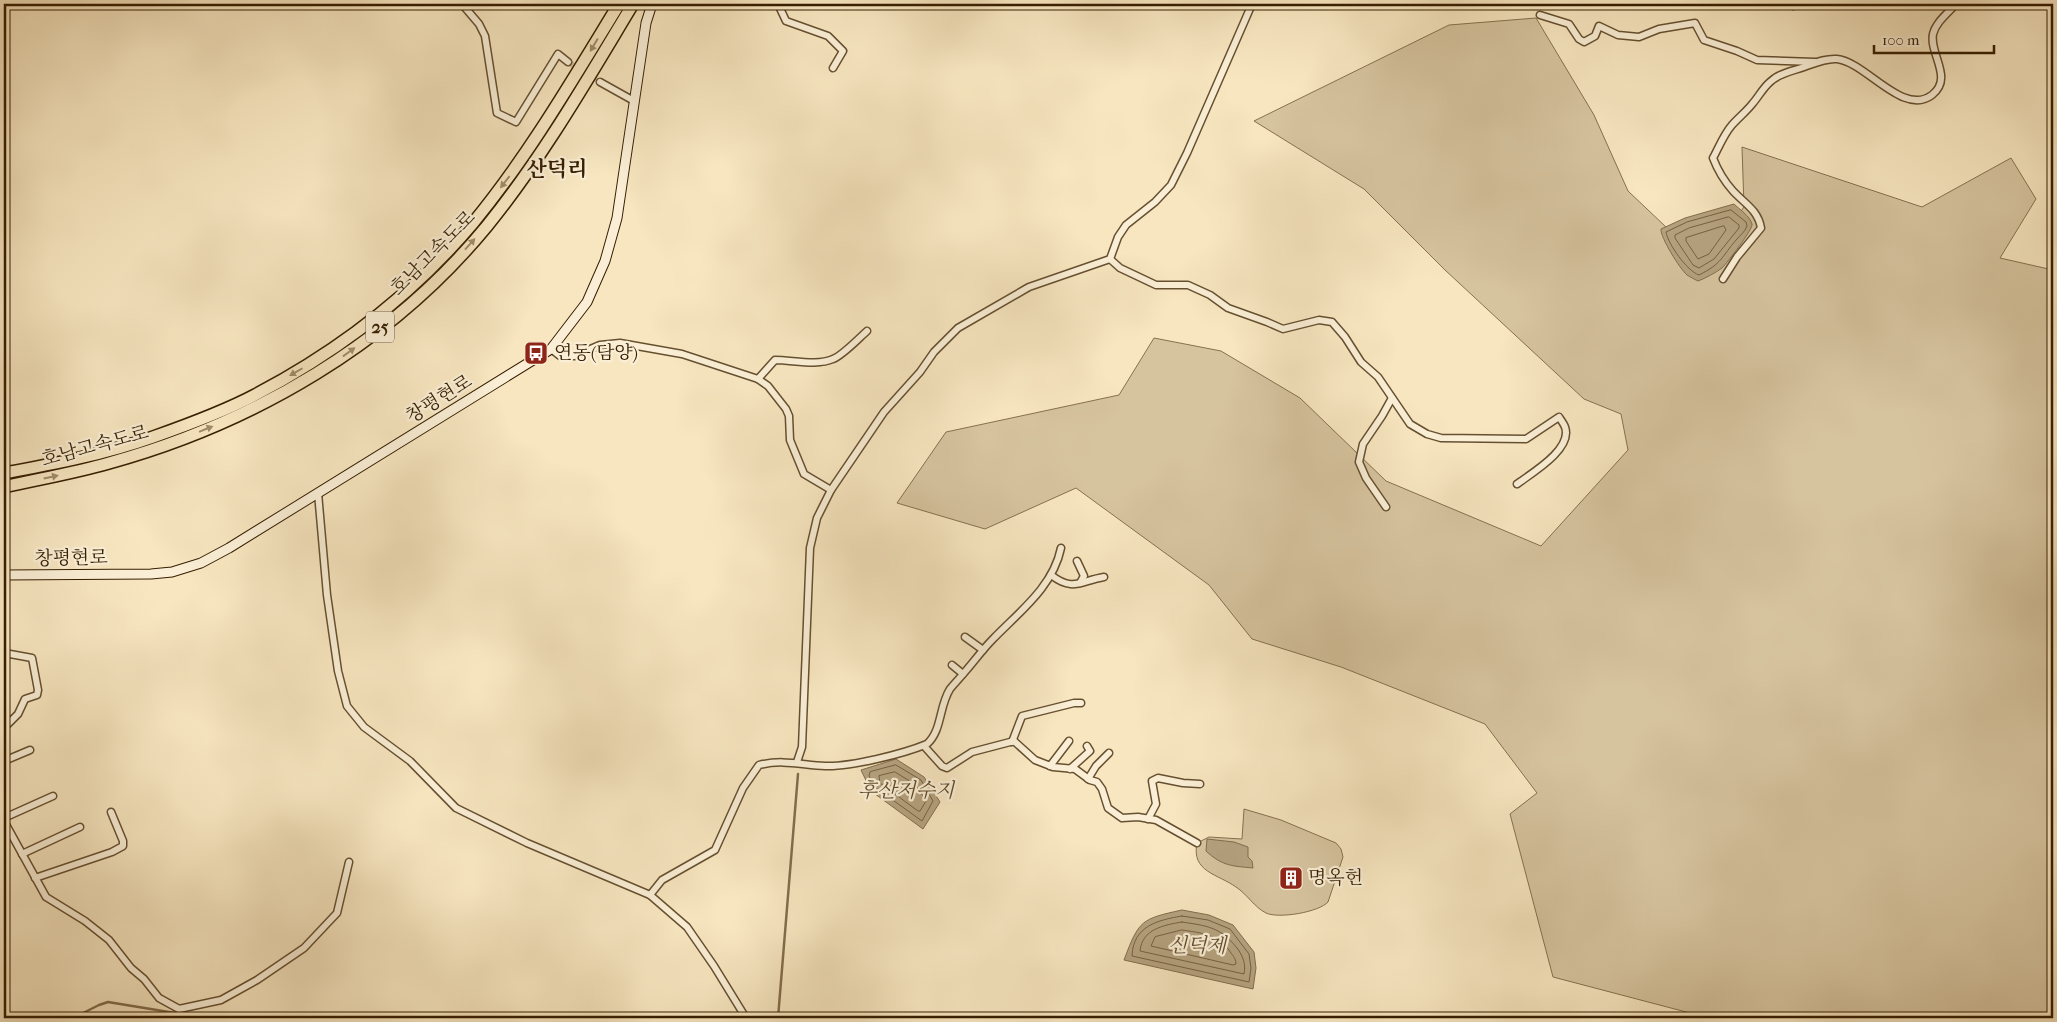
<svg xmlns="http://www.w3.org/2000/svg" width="2057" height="1022" viewBox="0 0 2057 1022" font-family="'IM FELL French Canon','Noto Serif KR',serif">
  <rect width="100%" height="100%" fill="#f7e6c0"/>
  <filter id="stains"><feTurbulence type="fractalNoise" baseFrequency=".004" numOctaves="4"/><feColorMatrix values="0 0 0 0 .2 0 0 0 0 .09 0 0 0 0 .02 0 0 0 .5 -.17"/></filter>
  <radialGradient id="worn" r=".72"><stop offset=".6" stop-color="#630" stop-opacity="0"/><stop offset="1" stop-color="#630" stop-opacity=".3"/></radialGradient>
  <!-- green -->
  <g fill="#d6c49f" stroke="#867150">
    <polygon points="1536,18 1594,115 1628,191 1703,262 1744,207 1742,147 1922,207 2011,158 2036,199 2000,258 2053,270 2053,1018 1709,1018 1553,977 1510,814 1537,793 1485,724 1341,667 1252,639 1209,585 1076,488 985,529 897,503 946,432 1119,395 1154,338 1221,351 1300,398 1386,481 1541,546 1628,450 1621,414 1584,399 1445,270 1364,189 1254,121 1449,25"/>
    <path d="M1244,809L1281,820L1336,843L1341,849L1343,857L1328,902C1319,912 1279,919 1266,913C1254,907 1247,894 1236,887C1218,874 1191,872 1197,843L1209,837L1242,839Z"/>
  </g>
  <!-- water -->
  <g fill="#b5a27f" stroke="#826d4c">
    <path d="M1734,204C1739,209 1750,216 1752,224C1754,228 1727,263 1722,268C1715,273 1706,278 1698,281C1694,279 1690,277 1687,275C1680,269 1660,237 1661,229L1685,218Z"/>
    <polygon points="896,759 924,777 940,802 923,829 871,791 861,770"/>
    <path d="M1207,839L1234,842L1248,847V857L1252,861L1253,868C1232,866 1222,866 1206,851Z"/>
    <path d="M1182,910L1209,915L1233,925L1254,952L1256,968L1253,989L1124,960C1139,920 1141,919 1182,910Z"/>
  </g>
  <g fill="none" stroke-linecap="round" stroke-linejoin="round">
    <!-- shore -->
    <g stroke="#766040" stroke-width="1">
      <path d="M1731,210L1746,222L1747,226C1745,232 1741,234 1737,239C1721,257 1723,263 1699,275C1687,271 1668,244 1666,232L1687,222Z"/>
      <polygon points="1729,217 1739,225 1739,228 1714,259 1699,268 1693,265 1675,238 1675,235 1689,228"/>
      <polygon points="1724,226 1726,230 1709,254 1698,259 1686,241 1686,238"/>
      <polygon points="896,765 921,780 933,801 922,821 876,788 869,776 870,772"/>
      <polygon points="895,772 916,785 926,801 920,811 918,811 880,783 879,776"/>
      <path d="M1182,916L1208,920L1230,929L1249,954L1251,968L1249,982L1132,956C1133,926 1158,920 1182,916Z"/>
      <path d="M1182,922C1208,926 1220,927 1237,948C1243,956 1246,964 1244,974L1140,951C1142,929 1164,925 1182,922Z"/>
      <path d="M1182,930C1202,933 1216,934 1229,950C1232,955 1236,958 1236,964L1233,965L1151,946L1155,937Z"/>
    </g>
    <!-- stream -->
    <g stroke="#826d4c" stroke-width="2.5">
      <polyline points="182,1017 185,1018"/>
      <polyline points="73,1018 99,1005 108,1002 175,1013"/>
      <polyline points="778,1018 798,774"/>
    </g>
    <!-- minor-tunnel -->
    <polyline stroke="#d0be9a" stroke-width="6" stroke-dasharray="6 3" stroke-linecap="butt" points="568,62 600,82"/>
    <!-- minor casing -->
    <g stroke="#665030" stroke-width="9">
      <g id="minor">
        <polyline points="462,4 479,24 485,36 497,113 516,122 558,54 568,62"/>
        <polyline points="778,4 786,21 828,36 843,51 833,68"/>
        <polyline points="1793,6 1794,4"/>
        <polyline points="1540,15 1569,24 1579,39 1584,42 1595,36 1599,26 1618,35 1639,37 1659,29 1695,23 1704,40 1737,51 1757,60 1815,62"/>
        <polyline points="600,82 634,101"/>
        <path d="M1110,259L1120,268L1156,285H1188L1210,295L1228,308L1267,322L1283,329L1319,320L1332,322L1345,337L1361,362L1378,377L1410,424L1427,434L1441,438L1526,439L1559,417C1561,420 1564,424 1565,427C1573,449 1532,473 1517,484"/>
        <path d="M1723,279L1737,257L1761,228C1758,210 1745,204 1733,191C1724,181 1718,171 1713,158C1719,147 1724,134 1732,125C1739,117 1747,111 1753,103C1759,96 1763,88 1770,82C1779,73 1793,71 1804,67C1815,63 1826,58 1837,59C1866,62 1903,117 1932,95C1954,78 1929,54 1933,34C1936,22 1948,13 1956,4"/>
        <path d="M551,349L560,356H574L600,345L620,343L682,354L758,379L775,360C793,360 817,366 833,359C843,355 858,339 867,331"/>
        <polyline points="758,379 768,386 786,409 789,416 790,440 804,474 831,490"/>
        <polyline points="318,493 327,595 338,671 347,706 364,727 410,761 456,808 527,843 650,895 687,927 714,966 746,1018"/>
        <polyline points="1386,507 1366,478 1359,462 1363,444 1382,416 1392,398"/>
        <polyline points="1077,561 1084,576 1080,583"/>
        <path d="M1051,575C1073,592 1080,581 1104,577"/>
        <polyline points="965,637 983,650"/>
        <polyline points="4,655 10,654 32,658 38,690 37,695 25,699 18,714 4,728"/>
        <polyline points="952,665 963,674"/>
        <polyline points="1012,742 1022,716 1074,703 1081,703"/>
        <polyline points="924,746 942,766 947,768 972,752 1014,741 1035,760 1053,767 1075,769 1090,780 1097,782 1102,789 1108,808 1122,818 1138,817 1156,820 1197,843"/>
        <polyline points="4,761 30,750"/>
        <polyline points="797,762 802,747 810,548 817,518 831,490 884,412 920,372 934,352 958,328 1029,287 1110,259 1118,237 1126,225 1155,202 1171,185 1187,153 1252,4"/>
        <polyline points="1050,766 1069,741"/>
        <polyline points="1070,769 1090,751 1087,746"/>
        <polyline points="1088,779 1096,766 1109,753"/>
        <polyline points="4,818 53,796"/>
        <polyline points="1148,819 1156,804 1152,781 1158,778 1183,783 1200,784"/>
        <polyline points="4,821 46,897 85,921 109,940 131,968 144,979 159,998 179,1009 221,1000 257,980 304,948 337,913 349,862"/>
        <polyline points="22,854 80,827"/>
        <polyline points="35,878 112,852 123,846 123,841 111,812"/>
        <path d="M650,895L662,880L715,850L743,788L759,765C783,759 802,765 825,766C850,767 903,754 927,744C942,731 939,706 950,689C954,684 959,679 963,674C973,663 982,650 993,639C1019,612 1053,587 1061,548"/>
      </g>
    </g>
    <!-- secondary casing -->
    <g stroke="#361e00" stroke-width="11">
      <polyline id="secondary" points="4,575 151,574 172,572 201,563 229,548 551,349 587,302 605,261 617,218 646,23 652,4"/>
    </g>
    <!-- motorway casing -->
    <g stroke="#361e00" stroke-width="14">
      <g id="motorway">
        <path d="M4,473C54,464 105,454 153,437C187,425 223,412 255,395C337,352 413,294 473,223C529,155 573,79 619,4"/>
        <path d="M4,487C39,479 74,473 109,463C254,423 391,343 487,226C543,157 587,80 633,4"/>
      </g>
    </g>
    <!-- minor -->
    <use href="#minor" stroke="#faefd6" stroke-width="6"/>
    <!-- secondary -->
    <use href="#secondary" stroke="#faefd6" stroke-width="9"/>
    <!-- motorway -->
    <use href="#motorway" stroke="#f7e6c0" stroke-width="11"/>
  </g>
  <!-- one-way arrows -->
  <defs><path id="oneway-solid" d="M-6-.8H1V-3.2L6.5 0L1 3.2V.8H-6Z" transform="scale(1.25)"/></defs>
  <g fill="#a08c6a">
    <use href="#oneway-solid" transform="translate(594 45) rotate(121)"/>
    <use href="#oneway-solid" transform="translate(505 182) rotate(128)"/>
    <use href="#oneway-solid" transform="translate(470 244) rotate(-48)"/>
    <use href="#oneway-solid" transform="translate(349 352) rotate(-36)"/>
    <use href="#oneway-solid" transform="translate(296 372) rotate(150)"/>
    <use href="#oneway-solid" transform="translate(206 429) rotate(-22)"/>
    <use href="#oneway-solid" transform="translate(51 477) rotate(-12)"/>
  </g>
  <!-- icons -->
  <defs>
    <g id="bus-square" transform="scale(1.25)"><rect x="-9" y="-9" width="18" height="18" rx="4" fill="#8f2418" stroke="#faefd6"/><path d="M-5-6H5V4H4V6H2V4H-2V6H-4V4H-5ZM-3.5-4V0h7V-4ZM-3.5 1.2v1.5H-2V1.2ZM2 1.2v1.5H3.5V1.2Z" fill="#fff"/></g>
    <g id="building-square" transform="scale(1.25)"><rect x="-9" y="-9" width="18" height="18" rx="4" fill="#8f2418" stroke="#faefd6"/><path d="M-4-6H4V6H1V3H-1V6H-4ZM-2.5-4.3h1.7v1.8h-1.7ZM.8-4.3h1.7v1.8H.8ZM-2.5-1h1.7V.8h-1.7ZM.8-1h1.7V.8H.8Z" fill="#fff"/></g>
  </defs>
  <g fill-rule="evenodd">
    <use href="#bus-square" x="536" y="353"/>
    <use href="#building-square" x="1291" y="878"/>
  </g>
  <g text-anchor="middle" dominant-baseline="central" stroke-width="4.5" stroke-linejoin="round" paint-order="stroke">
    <!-- shield labels -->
    <rect fill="#faefd6" stroke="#715d40" stroke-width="1" x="366" y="311.5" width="28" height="31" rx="4"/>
    <g font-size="18" font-weight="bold" fill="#361e00">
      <text x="380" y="327">25</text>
    </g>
    <!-- street labels -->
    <g font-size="19" fill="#361e00" stroke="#faefd6">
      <text transform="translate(433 253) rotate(-45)">호남고속도로</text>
      <text transform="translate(439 399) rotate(-32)">창평현로</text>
      <text transform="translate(95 446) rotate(-15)">호남고속도로</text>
      <text transform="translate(71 558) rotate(-1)">창평현로</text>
    </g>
    <!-- poi labels -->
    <g font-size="19" fill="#361e00" stroke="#faefd6" text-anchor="start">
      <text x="554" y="353">연동(담양)</text>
      <text x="1308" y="878">명옥헌</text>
    </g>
    <!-- water labels -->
    <g font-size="20" font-style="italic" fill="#624c2c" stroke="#faefd6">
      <text x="906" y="790">후산저수지</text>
      <text x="1197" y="945">신덕제</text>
    </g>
    <!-- quarter labels -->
    <g font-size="21" font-weight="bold" fill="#361e00" stroke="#faefd6">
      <text x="557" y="169">산덕리</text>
    </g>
  </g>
  <!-- margin -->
  <rect width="2057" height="1022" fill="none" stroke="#f7e6c0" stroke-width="20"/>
  <rect x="5" y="5" width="2047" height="1012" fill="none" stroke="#361e00" stroke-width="2.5"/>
  <rect x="10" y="10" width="2037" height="1002" fill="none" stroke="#361e00"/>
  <!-- scale -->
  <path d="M1874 45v8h120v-8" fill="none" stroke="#361e00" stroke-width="2.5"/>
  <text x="1882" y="45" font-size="15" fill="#361e00" stroke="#faefd6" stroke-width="4" paint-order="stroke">100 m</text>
  <rect width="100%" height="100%" filter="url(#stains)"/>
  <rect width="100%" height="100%" fill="url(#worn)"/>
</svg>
